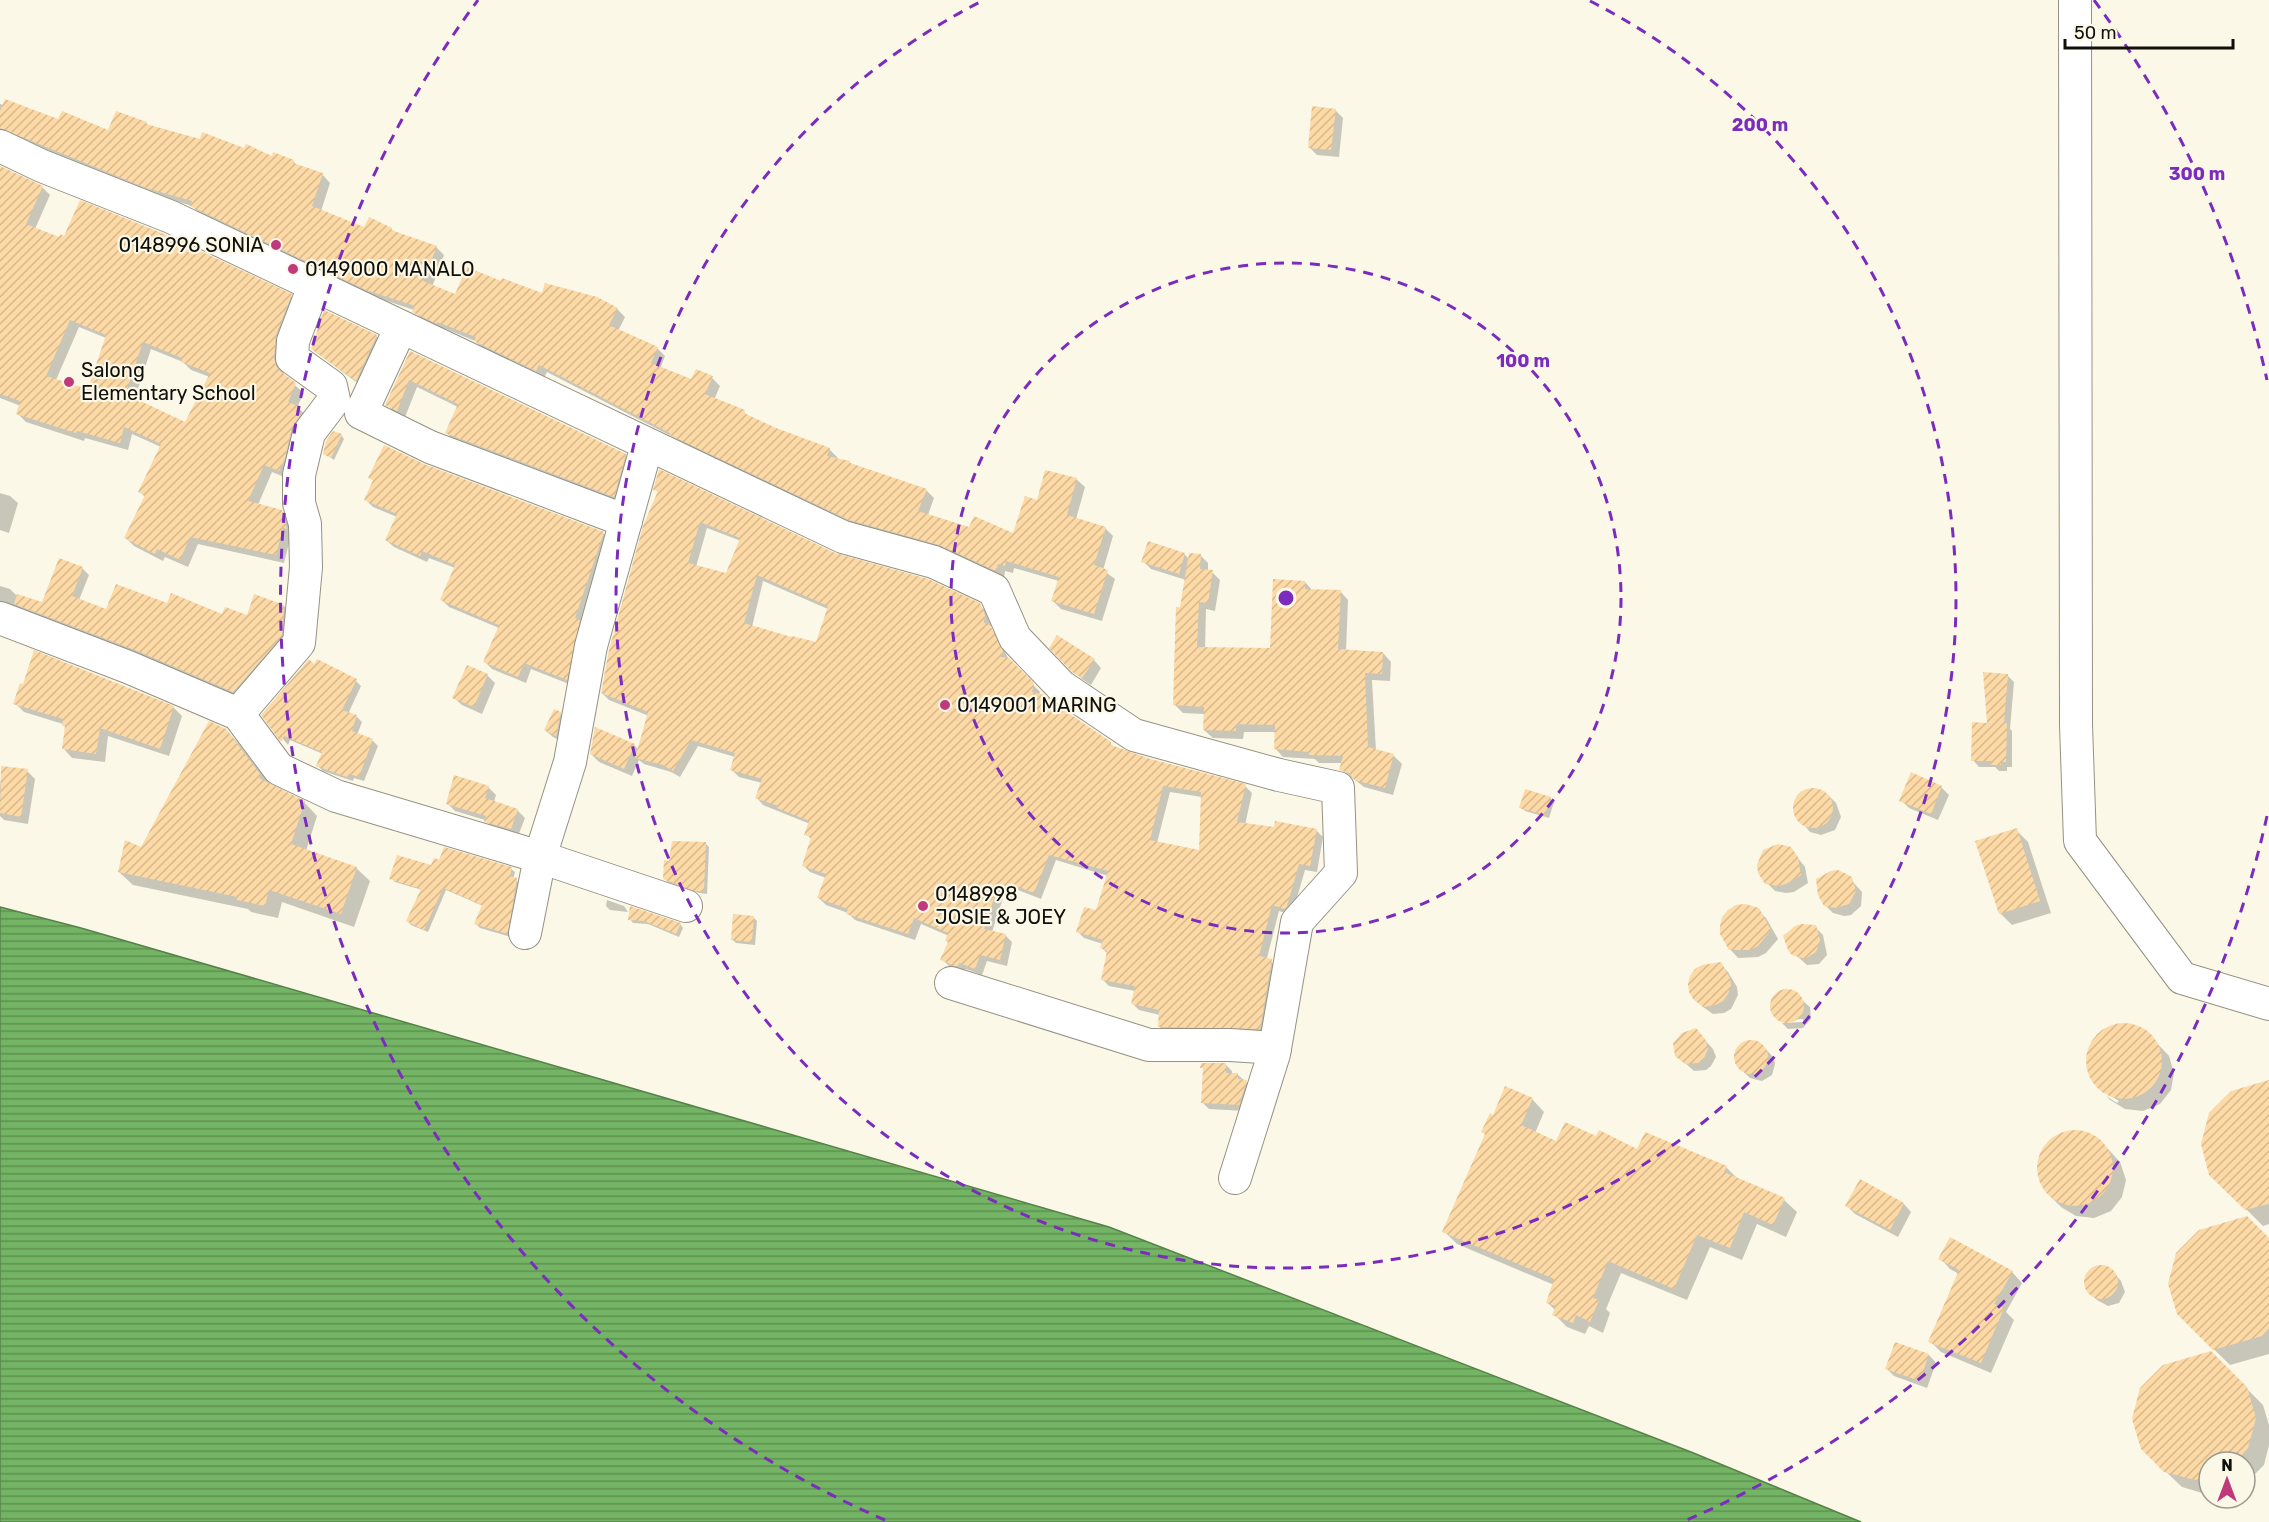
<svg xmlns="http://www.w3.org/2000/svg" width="2269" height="1522" viewBox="0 0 2269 1522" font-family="Rubik,sans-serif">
  <defs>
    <pattern id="water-rules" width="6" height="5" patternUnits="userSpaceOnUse" patternTransform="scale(1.5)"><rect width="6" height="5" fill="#74b465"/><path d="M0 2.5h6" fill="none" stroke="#5e9151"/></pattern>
    <pattern id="building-hatch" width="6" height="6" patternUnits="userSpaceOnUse" patternTransform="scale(1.5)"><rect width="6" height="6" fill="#fcd9a5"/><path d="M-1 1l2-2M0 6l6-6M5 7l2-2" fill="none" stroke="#d7b98d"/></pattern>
  </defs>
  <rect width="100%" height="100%" fill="#fbf8e8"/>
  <!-- water -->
  <polygon fill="url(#water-rules)" stroke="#56824a" stroke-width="1.5" points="0,907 81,928 1109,1227 1691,1452 1861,1522 0,1522"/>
  <!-- shadow -->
  <g fill="#0003" fill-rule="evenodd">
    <polygon points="0,104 59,121 109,132 146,123 150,127 201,140 293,161 299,167 322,174 330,183 321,211 365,229 391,229 395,232 436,247 444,255 432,287 456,296 501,283 543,295 617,309 625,317 618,331 657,348 665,356 660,369 691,381 712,378 720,386 714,400 744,412 749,417 776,429 829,449 837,457 837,459 849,462 853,466 926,490 934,498 928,515 970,528 1013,536 1038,502 1076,479 1085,487 1076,519 1105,528 1113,536 1103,570 1115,579 1102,621 1061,609 1053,601 1059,581 1014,568 1013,573 1005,571 1004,578 948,552 859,528 680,442 675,438 547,372 544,378 484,349 475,341 446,329 445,331 422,320 414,310 375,297 200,214 192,206 155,195 0,138"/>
    <polygon points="1335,110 1343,118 1339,157 1317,155 1309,147"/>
    <path d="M0,167L42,187L50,195L35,229L59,239L291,296L299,304L282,367L284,376L304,393L297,407L306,415L287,478L272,472L258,505L281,511L290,520L291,535L284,563L198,544L188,567L165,557L163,561L134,546L126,538L146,498L139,491L161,447L132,434L128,450L85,438L84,441L26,422L18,414L21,406L0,398ZM79,327L106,338L89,391L56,380ZM151,349L183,362L191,370L210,377L186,424L139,402L135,398Z"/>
    <polygon points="325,312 376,336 384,344 364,388 312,349"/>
    <polygon points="411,353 625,455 633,463 621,504 454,441 447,433 458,407 417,387 405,417 394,412 387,404"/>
    <polygon points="341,435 344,439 334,460 324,453"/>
    <polygon points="423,465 603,533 611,541 574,686 531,669 526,683 492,669 485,662 499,628 449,607 442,600 455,568 429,558 427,562 394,547 386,540 397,517 373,507 366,500 374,481 370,478"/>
    <path d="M655,489L979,605L987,612L992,623L990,628L996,634L1009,660L1040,692L1039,695L1044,696L1117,749L1146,760L1245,786L1252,793L1245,825L1316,830L1323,837L1317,872L1305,870L1292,915L1279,911L1267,958L1278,968L1267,1035L1166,1033L1159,1026L1160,1015L1139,1010L1132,1003L1135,991L1109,986L1102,979L1108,954L1102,948L1103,944L1084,938L1077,931L1096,912L1108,876L1056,860L1041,899L1018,890L1015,899L1004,895L992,932L1005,935L1012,942L1007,966L987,961L982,975L966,969L963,972L949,966L942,959L949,942V936L921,924L915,940L855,920L848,913L826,905L819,898L826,878L810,872L803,865L812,840L806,834L810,824L763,805L757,798L762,783L739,777L732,770L735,757L698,746L680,777L671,772L644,764L639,760L632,776L599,762L591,754L634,745L639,750L649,716L609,700L602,693L659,493ZM707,528L741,541L727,575L696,567ZM763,581L828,609L817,644L792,639L752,627ZM1170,792L1202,797L1200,851L1157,843Z"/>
    <polygon points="0,493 10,496 18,503 9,533 0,530"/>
    <polygon points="1184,554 1189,559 1200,555 1208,563 1208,571 1212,572 1220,580 1215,611 1206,609 1205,649 1271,650 1305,582 1313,591 1340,591 1348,600 1346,651 1383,653 1391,662 1390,681 1372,680 1376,751 1394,756 1402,764 1393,795 1364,787 1341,769 1343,763 1319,763 1315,759 1283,757 1275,748 1276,732 1244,732 1243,739 1213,738 1204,730 1205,714 1183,713 1175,705 1182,608 1186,580 1151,569 1143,561"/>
    <polygon points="82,568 89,575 79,600 107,611 167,605 223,616 248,616 284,606 290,613 287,642 240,698 0,608 0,586 10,589 17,596 43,604"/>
    <polygon points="1051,647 1094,660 1101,668 1091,685 1082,679"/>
    <polygon points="35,652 174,708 182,716 169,756 108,736 105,762 72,758 64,749 66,728 63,724 24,712 15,703 24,686"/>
    <polygon points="315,666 356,681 361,686 348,714 357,717 362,722 357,735 373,741 378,746 364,781 354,778 353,781 323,771 318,766 323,754 290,740 288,745 263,715"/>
    <polygon points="487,675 495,683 482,714 462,705 454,698"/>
    <polygon points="2007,675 2014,682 2010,729 2012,731 2012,767 2007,767 2007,771 1999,771 1995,767 1979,767 1973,760"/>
    <polygon points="560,713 567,721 563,742 553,737 545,730"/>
    <polygon points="226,730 239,744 271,786 304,802 317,816 306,851 356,868 370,881 354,927 282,902 278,918 251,912 248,909 133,885 119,872 141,849"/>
    <polygon points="3,767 27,771 35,779 28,824 4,820 0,816 0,785"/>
    <polygon points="488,787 496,795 494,802 517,810 525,818 518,836 494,829 485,820 455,811 447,803"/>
    <polygon points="1941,787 1949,795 1938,820 1909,808 1901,800"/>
    <polygon points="1814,789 1828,795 1836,803 1841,817 1835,830 1821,835 1810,832 1795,814 1796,799 1800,794"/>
    <polygon points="1550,798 1554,802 1549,818 1525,811 1521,807"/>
    <polygon points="2016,830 2028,842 2051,913 2012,925 2000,913"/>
    <polygon points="706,844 709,847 707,894 699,893 668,882 665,879"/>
    <polygon points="1790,848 1805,867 1808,883 1794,892 1786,893 1775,891 1767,883"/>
    <polygon points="432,867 511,869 515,872 513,879 520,883 511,937 480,928 476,924 483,906 446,890 428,932 411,925 408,921 422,890 395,882 391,878"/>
    <polygon points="1831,873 1845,873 1862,892 1861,906 1851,915 1844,916 1833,913 1825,905"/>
    <polygon points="607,900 624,906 628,912 610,910 606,906"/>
    <polygon points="1758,910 1766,918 1778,939 1766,953 1758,957 1738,958 1730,949"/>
    <polygon points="754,918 757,921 755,945 736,943 732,939"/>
    <polygon points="630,919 680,924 683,928 679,937 648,924 633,923"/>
    <polygon points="1815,927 1823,935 1827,955 1819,964 1807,965 1789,949"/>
    <polygon points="1720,964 1728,972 1737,987 1738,995 1731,1009 1724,1013 1713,1014 1703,1007"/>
    <polygon points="1791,991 1810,1007 1811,1019 1803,1028 1788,1029 1782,1023 1803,1022 1803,1019 1779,1020 1773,1014 1772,1002 1780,992"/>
    <polygon points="2127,1024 2144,1030 2154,1040 2169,1056 2174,1073 2171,1090 2160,1104 2143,1111 2125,1109 2110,1100 2106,1096 2117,1103 2119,1101 2103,1091 2103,1093 2088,1072 2087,1054 2095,1038 2109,1027"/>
    <polygon points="1703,1038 1713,1049 1716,1057 1711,1066 1706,1070 1694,1071 1676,1055"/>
    <polygon points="1750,1041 1759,1042 1774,1058 1775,1064 1772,1075 1762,1081 1750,1078 1737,1065 1734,1055 1739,1047"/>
    <polygon points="1226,1065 1232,1071 1232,1075 1238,1075 1253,1088 1245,1111 1209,1109 1203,1103 1204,1069 1202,1067"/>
    <polygon points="2269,1085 2269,1224 2263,1226 2211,1174"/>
    <polygon points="1532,1099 1544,1112 1535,1133 1557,1143 1596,1138 1638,1151 1726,1167 1739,1180 1784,1200 1797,1212 1786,1237 1757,1224 1742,1260 1710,1247 1687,1300 1621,1273 1606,1309 1610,1313 1603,1333 1589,1326 1585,1334 1567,1327 1554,1314 1556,1311 1547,1302 1554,1285 1457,1244 1444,1231 1494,1116"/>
    <polygon points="2078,1131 2095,1137 2108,1149 2120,1162 2126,1180 2122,1197 2111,1211 2094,1218 2076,1216 2061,1207 2048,1194 2039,1178 2039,1161 2046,1145 2060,1134"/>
    <polygon points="1904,1204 1911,1212 1898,1237 1855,1214 1847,1206"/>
    <polygon points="2269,1240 2269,1354 2230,1365 2178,1314"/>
    <polygon points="1940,1258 2012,1272 2022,1283 2006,1312 2014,1320 1991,1373 1941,1352 1930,1341 1959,1274 1950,1269"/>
    <polygon points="2102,1266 2113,1272 2121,1281 2125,1292 2119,1303 2108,1306 2097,1300 2089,1292 2085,1281 2091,1270"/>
    <polygon points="2211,1353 2263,1405 2269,1425 2269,1445 2264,1465 2245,1484 2245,1462 2209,1462 2209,1495 2182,1487 2142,1449"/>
    <polygon points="1929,1355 1936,1363 1927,1388 1894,1376 1887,1369"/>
  </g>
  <!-- building -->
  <g fill="url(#building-hatch)" fill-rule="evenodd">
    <polygon points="5,99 58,119 62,111 108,130 116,111 147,122 146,124 200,139 202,132 244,148 246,144 272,156 273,152 294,160 293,163 323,173 312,206 364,227 369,217 392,228 391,230 437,246 423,281 455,294 467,267 501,281 502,278 542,293 545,283 597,297 618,308 609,325 658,347 651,363 691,379 696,369 713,376 705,394 745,410 744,413 776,428 830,448 827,456 850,461 850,463 927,489 918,511 969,527 974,516 1013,533 1025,496 1037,500 1045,470 1077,478 1067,515 1106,527 1094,565 1108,570 1094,614 1051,601 1059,577 1006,561 1005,566 998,564 996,571 939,545 849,520 670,435 670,433 539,365 536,371 474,341 476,337 437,322 437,324 412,312 415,306 366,290 190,206 192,201 146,188 0,128 0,111"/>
    <polygon points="1312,106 1336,109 1331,150 1308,148"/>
    <path d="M0,166L43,186L26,224L59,237L60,234L64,236L80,200L164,234L292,294L276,335L274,358L276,366L281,372L296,383L288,402L298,406L296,414L300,415L292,428L285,458L279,471L264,465L248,501L282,510L287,529L283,528L276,555L190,537L180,560L157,549L155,554L124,538L145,495L138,492L161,444L124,427L120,443L77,431L76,433L16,414L20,401L0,394ZM70,320L106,335L88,389L46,376ZM143,342L182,358L181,362L210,373L185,422L132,397L133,394L126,392Z"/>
    <polygon points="324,310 377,335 356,381 311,349"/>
    <polygon points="410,351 626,454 614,497 445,433 458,404 409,380 397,411 385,405"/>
    <polygon points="333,431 342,434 331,458 323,454 326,441"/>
    <polygon points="384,445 424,464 604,532 575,618 580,620 567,680 524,663 518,677 483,662 499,625 440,600 455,565 422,551 420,556 385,540 397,514 364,500 373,480 368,478"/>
    <path d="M659,469L835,553L928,579L980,603L985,615L984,623L990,625L1003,651L1001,657L1009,658L1034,683L1032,692L1045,695L1062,709L1061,710L1067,712L1111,742V745L1147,758L1246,784L1237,822L1274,827L1275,821L1317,829L1310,866L1299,864L1287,906L1285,909L1272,905L1259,956L1272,959L1260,1029L1158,1027L1159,1010L1131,1004L1135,986L1101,980L1107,951L1100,948L1103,940L1076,932L1084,907L1096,910L1108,871L1049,855L1034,893L1011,884L1008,893L997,889L984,929L1006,934L1000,960L980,955L975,969L959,963L958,966H955L940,960L948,942L945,941L948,933L914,918L908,934L846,914L848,909L817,898L826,874L802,866L811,837L804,835L809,821L777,808L778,806L755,798L762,779L730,770L735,753L691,740L673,771L663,765L635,758L648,712L601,693L609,650L643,526L658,491L653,490ZM700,522L740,538L726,573L688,563ZM757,575L828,606L816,642L792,636L791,637L744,623ZM1163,786L1201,792L1199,850L1150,840Z"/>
    <polygon points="1148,541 1185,553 1179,574 1141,562"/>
    <polygon points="1189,553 1201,554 1200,569 1213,570 1208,603 1199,602 1197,647 1270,648 1273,579 1305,581 1305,589 1341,590 1338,649 1383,652 1382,674 1365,673 1368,747 1394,754 1385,788 1354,780 1349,773 1339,770 1343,756 1309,755 1309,752 1274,749 1275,725 1236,724 1236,731 1203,730 1204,707 1173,705 1176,607 1180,607"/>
    <polygon points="59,558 83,567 72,596 106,609 116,584 167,603 171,593 222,614 225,607 247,615 254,594 284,605 282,636 233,692 135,650 14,604 17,594 42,602"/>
    <polygon points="1057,635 1095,659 1082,678 1072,672 1049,648"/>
    <polygon points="34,650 174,706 160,749 100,728 96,754 62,749 65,726 62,726 63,719 13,704 20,683 23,684"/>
    <polygon points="309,659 314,664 317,659 357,679 342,710 357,715 352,731 373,739 359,777 349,774 347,777 316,766 322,752 284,736 282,741 280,741 261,715"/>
    <polygon points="467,665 488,674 474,707 452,698"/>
    <polygon points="1983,672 2008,674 2004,723 2007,723 2006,762 2001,762 2001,765 1991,765 1991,761 1971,761 1972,722 1987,723"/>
    <polygon points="554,709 561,712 556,736 544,730"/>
    <polygon points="209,721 226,729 261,775 259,778 305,801 291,844 357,867 341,914 269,890 265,906 237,900 237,897 118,872 125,840 141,847"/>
    <polygon points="595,727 635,744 624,769 590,754"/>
    <polygon points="1,766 28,769 21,817 0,813"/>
    <polygon points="1911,772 1942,786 1931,814 1899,801"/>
    <polygon points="454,775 489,786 485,798 518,809 511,829 484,822 486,816 446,804"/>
    <circle cx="1813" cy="808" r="20"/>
    <polygon points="1525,789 1551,797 1545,815 1519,808"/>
    <polygon points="2017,828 2040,901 1999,914 1975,841"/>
    <polygon points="672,841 706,842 704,891 694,891 663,879 664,860 669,861"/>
    <polygon points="1778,844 1791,847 1798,857 1801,875 1786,884 1778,886 1765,884 1758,873 1757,865 1763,850"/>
    <polygon points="444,847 512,867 510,876 517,878 508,934 474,924 482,905 443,888 424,930 406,921 421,889 389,879 397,855 431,865 434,858 439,860"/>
    <polygon points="1838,870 1852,877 1856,891 1849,904 1835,908 1824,906 1818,895 1816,879 1831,871"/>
    <polygon points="1745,904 1759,908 1771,930 1758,946 1750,950 1729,950 1720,934 1720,926 1722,917 1728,910 1736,905"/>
    <polygon points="630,906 681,923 676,934 644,921 628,920"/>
    <polygon points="733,914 754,916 752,942 731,940"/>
    <polygon points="1801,924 1816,925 1820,940 1816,952 1805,959 1792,955 1788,950 1783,936 1795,926"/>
    <polygon points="1721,962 1730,978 1731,986 1728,994 1723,1001 1716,1005 1703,1007 1693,999 1689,992 1688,984 1690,976 1695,969 1702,965"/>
    <circle cx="1787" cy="1006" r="17"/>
    <circle cx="2124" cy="1061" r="38"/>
    <polygon points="1696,1028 1705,1039 1708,1049 1704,1058 1698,1063 1685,1064 1675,1056 1673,1043 1682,1033"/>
    <circle cx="1751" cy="1057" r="17"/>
    <polygon points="1201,1063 1226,1063 1226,1073 1238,1073 1238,1079 1247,1080 1239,1105 1201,1103 1203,1068 1200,1068"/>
    <polygon points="2269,1080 2269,1204 2245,1210 2209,1175 2201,1144 2209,1113 2231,1091"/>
    <polygon points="1505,1086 1533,1098 1521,1125 1556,1141 1565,1122 1596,1136 1599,1130 1637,1149 1645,1132 1727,1166 1724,1172 1785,1198 1773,1225 1744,1212 1730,1248 1697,1235 1674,1289 1608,1261 1593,1298 1599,1300 1590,1322 1576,1315 1573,1323 1552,1315 1556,1306 1546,1303 1554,1279 1442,1232 1485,1134 1481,1132 1490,1113 1493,1115"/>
    <circle cx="2075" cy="1168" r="38"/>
    <polygon points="1860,1179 1904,1203 1890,1230 1845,1206"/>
    <polygon points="2247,1216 2269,1238 2269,1328 2262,1336 2213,1350 2177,1314 2168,1284 2176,1253 2199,1230"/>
    <polygon points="1950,1237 2013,1271 1994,1304 2004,1308 1981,1363 1928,1342 1959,1270 1938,1259"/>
    <circle cx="2101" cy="1282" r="17"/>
    <polygon points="1895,1342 1929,1354 1920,1381 1885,1369"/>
    <polygon points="2211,1351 2247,1387 2256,1418 2248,1448 2235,1462 2209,1462 2209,1476 2195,1480 2164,1472 2141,1449 2132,1419 2140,1388 2163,1365"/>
  </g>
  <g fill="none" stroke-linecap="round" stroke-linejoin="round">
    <!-- minor casing -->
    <g stroke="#959283" stroke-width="34">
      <g id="minor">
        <polyline points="2075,0 2076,725 2080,841 2182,978 2269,1004"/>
        <polyline points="0,146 42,166 171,217 843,537 934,562 994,590 1015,638 1061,686 1134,735 1279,775 1338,788 1341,873 1297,922 1274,1054 1235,1178"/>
        <polyline points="401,327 361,413 430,447 626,521"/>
        <polyline points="0,618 128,667 238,714 279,769 336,796 540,857 686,906"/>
        <polyline points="238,714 299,643 306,567 305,524 299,503 299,475 309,433 334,400 331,386 292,358 293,341 314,286"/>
        <polyline points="525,933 540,857 570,762 591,646 647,445"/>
        <polyline points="951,983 1149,1045 1230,1045 1275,1048"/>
      </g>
    </g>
    <!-- minor -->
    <use href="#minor" stroke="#fff" stroke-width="32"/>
  </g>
  <!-- distance rings -->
  <g fill="none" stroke="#7b2cbf" stroke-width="3" stroke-dasharray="10 8">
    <circle cx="1286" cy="598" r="335"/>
    <path d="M1590 1A670 670 0 1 1 982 1"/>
    <path d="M2267 816A1005 1005 0 0 1 1687 1520M885 1520A1005 1005 0 0 1 478 0M2094 0A1005 1005 0 0 1 2267 380"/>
  </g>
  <!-- markers -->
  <g fill="#bf397b" stroke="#fbf8e8" stroke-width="2">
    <circle cx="276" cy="245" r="6"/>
    <circle cx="293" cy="269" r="6"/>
    <circle cx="69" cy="382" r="6"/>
    <circle cx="945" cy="705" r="6"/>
    <circle cx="923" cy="906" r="6"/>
  </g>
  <g text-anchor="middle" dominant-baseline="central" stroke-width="4.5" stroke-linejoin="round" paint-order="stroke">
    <!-- poi labels -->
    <g font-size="20" fill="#100f0a" stroke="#fbf8e8" text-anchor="start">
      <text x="264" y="245" text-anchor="end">0148996 SONIA</text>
      <text x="305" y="269">0149000 MANALO</text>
      <text x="81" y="370">Salong<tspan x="81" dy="23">Elementary School</tspan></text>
      <text x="957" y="705">0149001 MARING</text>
      <text x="935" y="894">0148998<tspan x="935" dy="23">JOSIE &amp; JOEY</tspan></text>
    </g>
  </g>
  <circle cx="1286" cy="598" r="9" fill="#7b2cbf" stroke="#fbf8e8" stroke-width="3"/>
  <g font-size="18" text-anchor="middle" font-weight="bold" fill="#7b2cbf" stroke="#fbf8e8" stroke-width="4.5" stroke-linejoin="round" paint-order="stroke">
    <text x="1760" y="131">200 m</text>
    <text x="2197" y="180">300 m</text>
    <text x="1523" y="367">100 m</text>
  </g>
  <!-- north arrow -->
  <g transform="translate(2227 1480)"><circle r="28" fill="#fbf8e8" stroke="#9d9b8f" stroke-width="1.5"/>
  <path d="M0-4.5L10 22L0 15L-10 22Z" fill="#bf397b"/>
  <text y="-9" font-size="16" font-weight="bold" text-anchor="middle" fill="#100f0a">N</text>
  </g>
  <!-- scale -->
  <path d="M2065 39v9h168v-9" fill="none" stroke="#100f0a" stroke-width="3"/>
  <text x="2074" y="39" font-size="18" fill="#100f0a" stroke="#fbf8e8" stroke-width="4.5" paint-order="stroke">50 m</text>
</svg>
